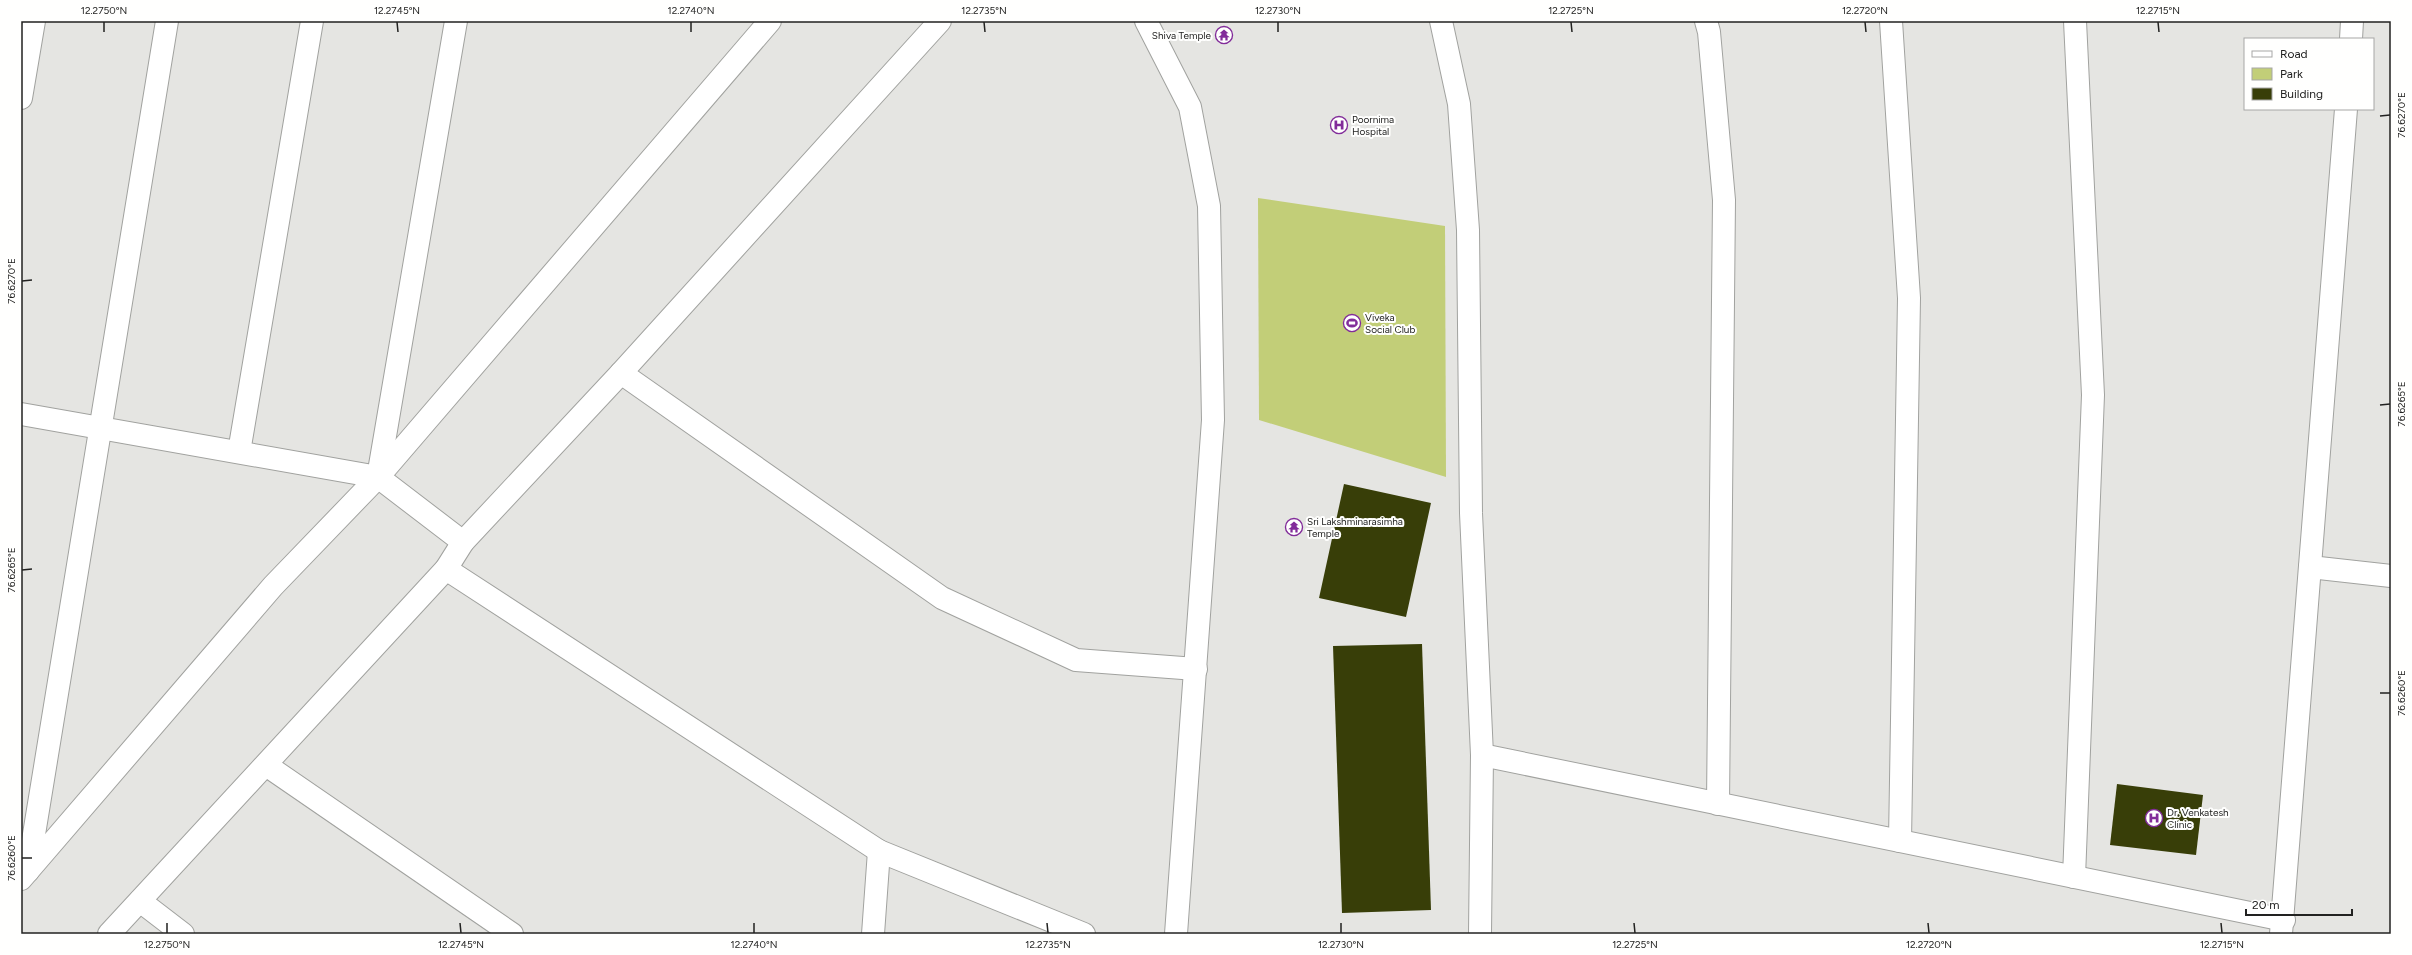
<svg xmlns="http://www.w3.org/2000/svg" width="2412" height="955" viewBox="0 0 2412 955" font-family="Figtree,sans-serif">
  <rect width="100%" height="100%" fill="#e5e5e2"/>
  <!-- green -->
  <polygon fill="#c2ce78" points="1258,198 1445,226 1446,477 1259,420"/>
  <!-- building -->
  <g fill="#383e08">
    <polygon points="1344,484 1431,503 1406,617 1319,598"/>
    <polygon points="1422,644 1431,910 1342,913 1333,646"/>
    <polygon points="2117,784 2203,795 2196,855 2110,845"/>
  </g>
  <g fill="none" stroke-linecap="round" stroke-linejoin="round">
    <!-- minor casing -->
    <g stroke="#a1a29f" stroke-width="24">
      <g id="minor">
        <polyline points="1146,21 1190,107 1209,206 1213,420 1176,934"/>
        <polyline points="1441,21 1459,104 1468,230 1471,513 1482,755 1480,934"/>
        <polyline points="1706,21 1709,32 1724,200 1718,804"/>
        <polyline points="1891,21 1909,298 1900,841"/>
        <polyline points="2351,39 2352,21"/>
        <polyline points="21,98 34,21"/>
        <polyline points="621,373 942,598 1076,660 1196,669"/>
        <polyline points="21,414 378,477 456,21"/>
        <polyline points="239,452 312,21"/>
        <polyline points="378,477 463,542"/>
        <polyline points="2310,567 2391,576"/>
        <polyline points="446,569 879,851 1084,934"/>
        <polyline points="1482,755 2284,920"/>
        <polyline points="266,765 512,934"/>
        <polyline points="28,871 167,21"/>
        <polyline points="2074,877 2093,395 2075,21"/>
        <polyline points="21,879 273,586 378,477 770,21"/>
        <polyline points="140,901 183,934"/>
        <polyline points="109,934 446,569 463,542 621,373 940,21"/>
        <polyline points="873,934 879,851"/>
        <polyline points="2281,934 2346,109"/>
      </g>
    </g>
    <!-- minor -->
    <use href="#minor" stroke="#fff" stroke-width="22"/>
  </g>
  <!-- ticks -->
  <path fill="none" stroke="#222221" stroke-width="1.5" d="M104,22V32M397,22L398,32M691,22V32M984,22L985,32M1278,22V32M1571,22L1572,32M1865,22L1866,32M2158,22L2159,32M2380,116L2390,115M22,281L32,280M2380,405L2390,404M22,570L32,569M2380,693H2390M22,858H32M167,923V933M460,923L461,933M754,923V933M1047,923L1048,933M1341,923V933M1634,923L1635,933M1928,923L1929,933M2221,923L2222,933"/>
  <!-- icons -->
  <defs>
    <g id="temple-ring" transform="scale(0.9)"><circle r="9.5" fill="#fffffe" stroke="#822c9a" stroke-width="1.5"/><path d="M0-6L5-2H3V0L6.5 2.5H4V6H1.5V3h-3V6H-4V2.5H-6.5L-3 0V-2H-5Z" fill="#822c9a"/></g>
    <g id="hospital-ring" transform="scale(0.9)"><circle r="9.5" fill="#fffffe" stroke="#822c9a" stroke-width="1.5"/><path d="M-5-5h3v3.5h4V-5h3V5h-3V1.5h-4V5h-3Z" fill="#822c9a"/></g>
    <g id="stadium-ring" transform="scale(0.9)"><circle r="9.5" fill="#fffffe" stroke="#822c9a" stroke-width="1.5"/><path d="M0-5a6.5 5 0 1 0 0 10a6.5 5 0 1 0 0-10ZM-3.5-1.8h7v3.6h-7Z" fill="#822c9a"/></g>
  </defs>
  <g fill-rule="evenodd">
    <use href="#temple-ring" x="1224" y="35"/>
    <use href="#hospital-ring" x="1339" y="125"/>
    <use href="#stadium-ring" x="1352" y="323"/>
    <use href="#temple-ring" x="1294" y="527"/>
    <use href="#hospital-ring" x="2154" y="818"/>
  </g>
  <g text-anchor="middle" dominant-baseline="central" stroke-width="4" stroke-linejoin="round" paint-order="stroke">
    <!-- poi labels -->
    <g font-size="10" fill="#222221" stroke="#fffffe" text-anchor="start">
      <text x="1211" y="35" text-anchor="end">Shiva Temple</text>
      <text x="1352" y="119">Poornima<tspan x="1352" dy="12">Hospital</tspan></text>
      <text x="1365" y="317">Viveka<tspan x="1365" dy="12">Social Club</tspan></text>
      <text x="1307" y="521">Sri Lakshminarasimha<tspan x="1307" dy="12">Temple</tspan></text>
      <text x="2167" y="812">Dr. Venkatesh<tspan x="2167" dy="12">Clinic</tspan></text>
    </g>
  </g>
  <!-- border -->
  <rect width="2412" height="955" fill="none" stroke="#fffffe" stroke-width="44"/>
  <!-- legend -->
  <rect x="2244" y="38" width="130" height="72" fill="#fffffe" stroke="#a7a7a6"/>
  <rect x="2252" y="51" width="20" height="6" fill="#ffffff" stroke="#a7a7a6"/>
  <text x="2280" y="58" font-size="12" fill="#222221">Road</text>
  <rect x="2252" y="68" width="20" height="12" fill="#c2ce78" stroke="#a7a7a6"/>
  <text x="2280" y="78" font-size="12" fill="#222221">Park</text>
  <rect x="2252" y="88" width="20" height="12" fill="#383e08" stroke="#a7a7a6"/>
  <text x="2280" y="98" font-size="12" fill="#222221">Building</text>
  <!-- scale -->
  <path d="M2246 909v6h106v-6" fill="none" stroke="#222221" stroke-width="2"/>
  <text x="2252" y="909" font-size="12" fill="#222221" stroke="#fffffe" stroke-width="3" paint-order="stroke">20 m</text>
  <rect x="22" y="22" width="2368" height="911" fill="none" stroke="#222221" stroke-width="1.5"/>
  <g font-size="10" text-anchor="middle" fill="#222221">
    <text x="104" y="14">12.2750°N</text>
    <text x="397" y="14">12.2745°N</text>
    <text x="691" y="14">12.2740°N</text>
    <text x="984" y="14">12.2735°N</text>
    <text x="1278" y="14">12.2730°N</text>
    <text x="1571" y="14">12.2725°N</text>
    <text x="1865" y="14">12.2720°N</text>
    <text x="2158" y="14">12.2715°N</text>
    <text transform="translate(2401 115) rotate(-90)" y="4">76.6270°E</text>
    <text transform="translate(11 281) rotate(-90)" y="4">76.6270°E</text>
    <text transform="translate(2401 404) rotate(-90)" y="4">76.6265°E</text>
    <text transform="translate(11 570) rotate(-90)" y="4">76.6265°E</text>
    <text transform="translate(2401 693) rotate(-90)" y="4">76.6260°E</text>
    <text transform="translate(11 858) rotate(-90)" y="4">76.6260°E</text>
    <text x="167" y="948">12.2750°N</text>
    <text x="461" y="948">12.2745°N</text>
    <text x="754" y="948">12.2740°N</text>
    <text x="1048" y="948">12.2735°N</text>
    <text x="1341" y="948">12.2730°N</text>
    <text x="1635" y="948">12.2725°N</text>
    <text x="1929" y="948">12.2720°N</text>
    <text x="2222" y="948">12.2715°N</text>
  </g>
</svg>
